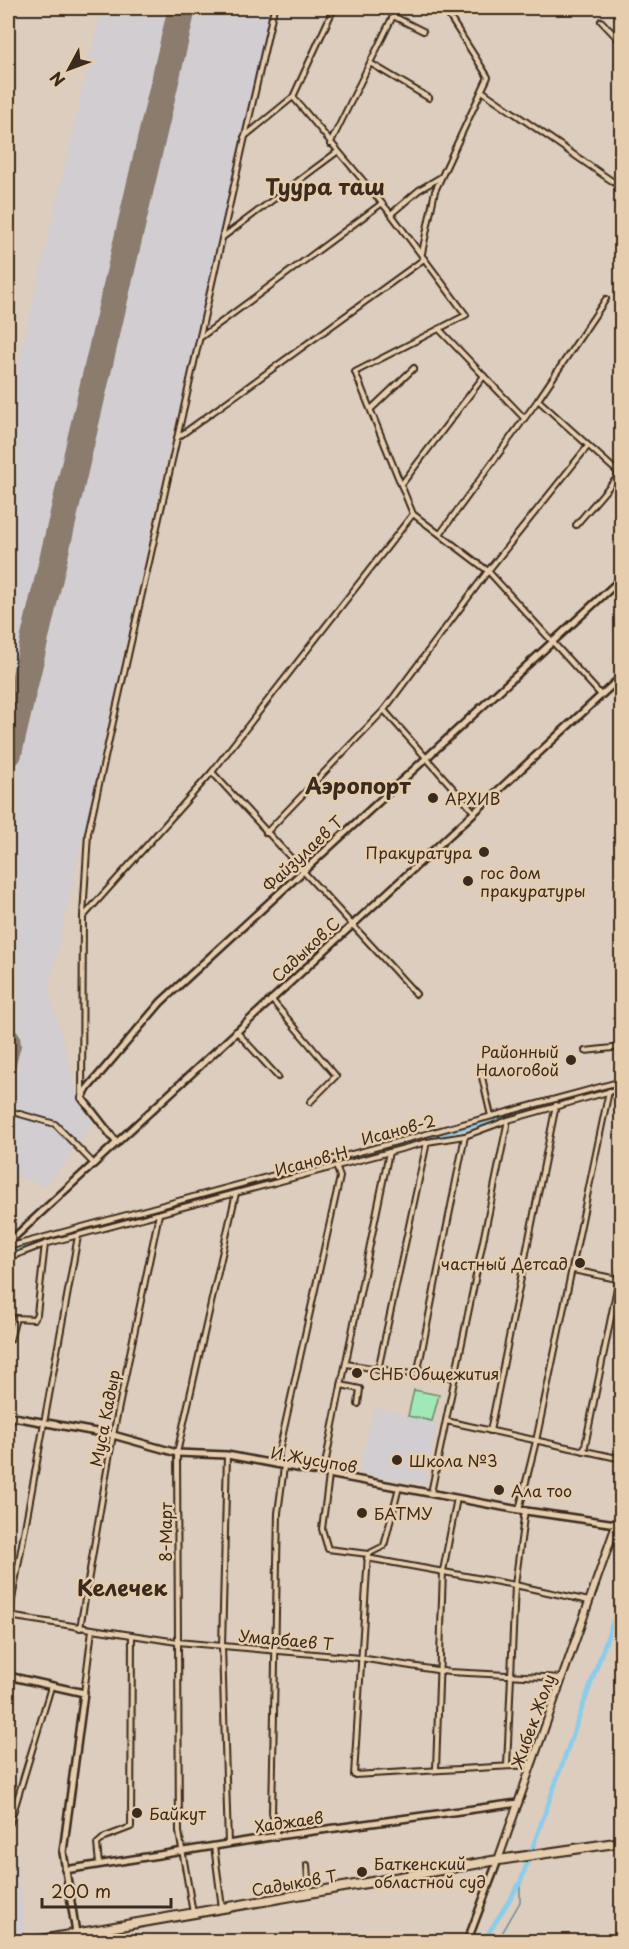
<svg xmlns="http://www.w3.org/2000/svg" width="629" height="1949" viewBox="0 0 629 1949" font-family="'Playpen Sans',sans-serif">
  <rect width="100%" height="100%" fill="#dccdbe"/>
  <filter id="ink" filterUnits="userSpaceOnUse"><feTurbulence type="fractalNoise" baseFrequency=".0167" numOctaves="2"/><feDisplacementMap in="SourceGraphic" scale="12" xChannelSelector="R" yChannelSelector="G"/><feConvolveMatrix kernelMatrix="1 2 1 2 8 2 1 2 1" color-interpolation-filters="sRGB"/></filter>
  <g filter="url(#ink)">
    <!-- built -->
    <g fill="#d1cdd1">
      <polygon points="102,8 271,8 185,387 174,425 49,988 77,1095 97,1118 46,1186 8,1172 8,410"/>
      <polygon points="375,1408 437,1422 425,1484 358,1472"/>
      <polygon points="8,1828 14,1828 25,1939 8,1941"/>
    </g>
    <!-- green -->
    <polygon fill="#a0e8b6" stroke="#6e896a" stroke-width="1.5" points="414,1390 439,1395 432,1421 408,1416"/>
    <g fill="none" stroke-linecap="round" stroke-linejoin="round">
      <!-- stream -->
      <g stroke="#6a8b99" stroke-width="1.5">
        <polyline points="478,1942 480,1939 483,1941"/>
        <polyline points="497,1942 520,1902 520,1883"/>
      </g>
      <!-- canal -->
      <g stroke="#8acceb" stroke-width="4.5">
        <polyline points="8,1251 622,1085"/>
        <polyline points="483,1942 520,1883 622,1596"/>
      </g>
      <!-- taxiway -->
      <polyline stroke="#8c7c6e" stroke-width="12" points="8,1033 14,1037 15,1045 8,1072"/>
      <!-- runway -->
      <polyline stroke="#8c7c6e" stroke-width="28" points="8,753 182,8"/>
      <!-- street casing -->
      <g stroke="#3b2a1e" stroke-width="8">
        <g id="street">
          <polyline points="393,16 423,31"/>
          <polyline points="601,21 622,43"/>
          <polyline points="370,63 429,98"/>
          <polyline points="482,91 622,188"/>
          <polyline points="244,137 293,97 334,8"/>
          <polyline points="330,144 397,8"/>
          <polyline points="391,214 419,190 441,177"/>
          <polyline points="223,237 337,152"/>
          <polyline points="422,253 435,191 488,77 444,8"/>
          <polyline points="439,329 524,418"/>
          <polyline points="201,337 381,204"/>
          <polyline points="538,400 622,476"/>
          <polyline points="371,409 414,368"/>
          <polyline points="177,438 424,259"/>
          <polyline points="401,485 484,376"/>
          <polyline points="413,514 488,571 601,695"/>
          <polyline points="576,525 620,474"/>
          <polyline points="440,534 538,400 606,299"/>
          <polyline points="212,772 416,994"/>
          <polyline points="474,812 384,710 488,571 588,446"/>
          <polyline points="266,833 384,710"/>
          <polyline points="83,916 88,833 274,8"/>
          <polyline points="271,999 336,1076 310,1102"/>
          <polyline points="236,1031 278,1077"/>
          <polyline points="585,1051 622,1047"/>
          <polyline points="481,1073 491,1116"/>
          <polyline points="82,1094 83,917 212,772 413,514 355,372 466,315 391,214 293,97"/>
          <polyline points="13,1112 55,1124 94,1164"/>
          <polyline points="8,1247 622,1081"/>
          <polyline points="8,1258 45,1244 427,1142 465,1136 508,1120 622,1088"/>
          <polyline points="573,1270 622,1280"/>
          <polyline points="8,1340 10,1340 16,1318 34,1319 37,1314 45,1244"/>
          <polyline points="346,1364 417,1375 455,1377"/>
          <polyline points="378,1370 427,1142"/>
          <polyline points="8,1372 9,1366"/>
          <polyline points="417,1375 465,1136"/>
          <polyline points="341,1385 360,1389 358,1404"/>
          <polyline points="446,1421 622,1459"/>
          <polyline points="490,1431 556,1105"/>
          <polyline points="584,1451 622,1263"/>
          <polyline points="227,1455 222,1646 228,1844"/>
          <polyline points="276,1465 340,1177 336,1166"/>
          <polyline points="323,1474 389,1152"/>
          <polyline points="329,1476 322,1529 328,1549 368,1554 384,1546 399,1487"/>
          <polyline points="431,1493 508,1120"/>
          <polyline points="519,1510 536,1441 609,1091"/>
          <polyline points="368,1554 354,1775 531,1765"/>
          <polyline points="367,1558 515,1585 589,1601"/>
          <polyline points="8,1616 177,1642 360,1658 449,1672 562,1678"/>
          <polyline points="9,1616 78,1236"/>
          <polyline points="80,1628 113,1435 159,1214"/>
          <polyline points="84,1693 92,1630"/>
          <polyline points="507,1766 515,1585 525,1510"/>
          <polyline points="436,1769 443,1571 457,1498"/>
          <polyline points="8,1823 10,1823 51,1687"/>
          <polyline points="277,1836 272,1813 278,1513 284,1467"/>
          <polyline points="214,1846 222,1908"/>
          <polyline points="99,1864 97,1844 105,1837 131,1827 132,1635"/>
          <polyline points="307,1865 309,1892"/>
          <polyline points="193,1913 179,1832 177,1453 236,1193"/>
          <polyline points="96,1930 97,1942"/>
        </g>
      </g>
      <!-- secondary casing -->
      <g stroke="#3b2a1e" stroke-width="10">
        <g id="secondary">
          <polyline points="117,1143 82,1098 86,1090 161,1002 622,578"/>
          <polyline points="8,1243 622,676"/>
          <polyline points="8,1416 113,1435 177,1453 227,1455 519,1510 616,1524"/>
          <polyline points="8,1676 84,1693 63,1852 76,1933"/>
          <polyline points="65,1870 277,1836 518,1803"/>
          <polyline points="467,1942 498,1860"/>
        </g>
      </g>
      <!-- primary casing -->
      <g stroke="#3b2a1e" stroke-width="10">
        <polyline id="primary" points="498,1860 622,1508"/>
      </g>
      <!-- highway casing -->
      <g stroke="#3b2a1e" stroke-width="12">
        <polyline id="highway" points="29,1942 492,1861 622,1842"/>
      </g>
      <!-- street -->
      <use href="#street" stroke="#e5cdae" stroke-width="4"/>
      <!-- secondary -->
      <use href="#secondary" stroke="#e5cdae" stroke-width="5"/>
      <!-- primary -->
      <use href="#primary" stroke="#e5cdae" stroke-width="6"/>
      <!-- highway -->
      <use href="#highway" stroke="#e5cdae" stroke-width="8"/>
    </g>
  </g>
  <!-- markers -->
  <g fill="#3b2a1e" stroke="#e5cdae" stroke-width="2">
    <circle cx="433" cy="798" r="6"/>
    <circle cx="484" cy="852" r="6"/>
    <circle cx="468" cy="881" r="6"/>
    <circle cx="571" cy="1060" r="6"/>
    <circle cx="580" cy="1263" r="6"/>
    <circle cx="357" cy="1373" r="6"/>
    <circle cx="397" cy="1460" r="6"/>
    <circle cx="499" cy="1490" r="6"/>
    <circle cx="362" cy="1513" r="6"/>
    <circle cx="137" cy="1813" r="6"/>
    <circle cx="362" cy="1872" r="6"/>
  </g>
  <g text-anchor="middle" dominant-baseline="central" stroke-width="5" stroke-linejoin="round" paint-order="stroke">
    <!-- poi labels -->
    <g font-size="16" fill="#3b2a1e" stroke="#e5cdae" text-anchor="start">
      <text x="445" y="798">АРХИВ</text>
      <text x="472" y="852" text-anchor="end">Пракуратура</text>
      <text x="480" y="872">гос дом<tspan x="480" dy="18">пракуратуры</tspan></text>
      <text x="559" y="1051" text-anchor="end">Районный<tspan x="559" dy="18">Налоговой</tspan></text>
      <text x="568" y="1263" text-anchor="end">частный Детсад</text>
      <text x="369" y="1373">СНБ Общежития</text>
      <text x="409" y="1460">Школа №3</text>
      <text x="511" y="1490">Ала тоо</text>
      <text x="374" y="1513">БАТМУ</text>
      <text x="149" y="1813">Байкут</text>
      <text x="374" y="1863">Баткенский<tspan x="374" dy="18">областной суд</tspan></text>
    </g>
    <!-- street labels -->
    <g font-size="16" fill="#3b2a1e" stroke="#e5cdae">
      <text transform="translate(302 853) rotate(-43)">Файзулаев Т</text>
      <text transform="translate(305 949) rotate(-43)">Садыков.С</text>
      <text transform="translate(398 1129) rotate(-15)">Исанов-2</text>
      <text transform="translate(311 1160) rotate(-15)">Исанов Н</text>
      <text transform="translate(104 1418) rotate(-79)">Муса Кадыр</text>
      <text transform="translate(314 1459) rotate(10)">И.Жусупов</text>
      <text transform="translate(165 1532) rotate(-90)">8-Март</text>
      <text transform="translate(286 1639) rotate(5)">Умарбаев Т</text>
      <text transform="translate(532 1721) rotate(-70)">Жибек Жолу</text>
      <text transform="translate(289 1821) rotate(-8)">Хаджаев</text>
      <text transform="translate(294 1882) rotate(-10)">Садыков Т</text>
    </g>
    <!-- district labels -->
    <g font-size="22" font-weight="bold" fill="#3b2a1e" stroke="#e5cdae">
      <text x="325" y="185">Туура таш</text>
      <text x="358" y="784">Аэропорт</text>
      <text x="122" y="1586">Келечек</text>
    </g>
  </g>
  <!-- margin -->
  <rect width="629" height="1949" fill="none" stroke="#e5cdae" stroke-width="30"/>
  <rect x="15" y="15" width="599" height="1919" fill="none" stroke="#3b2a1e" stroke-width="2" filter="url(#ink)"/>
  <!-- north arrow -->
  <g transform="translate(69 69) rotate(229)" stroke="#e5cdae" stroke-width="4.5" paint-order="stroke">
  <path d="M0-4.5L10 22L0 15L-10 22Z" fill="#3b2a1e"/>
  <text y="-9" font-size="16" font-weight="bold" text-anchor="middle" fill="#3b2a1e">N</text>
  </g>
  <!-- scale -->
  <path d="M42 1898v9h129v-9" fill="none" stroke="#3b2a1e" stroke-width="3"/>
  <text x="51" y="1898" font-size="18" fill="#3b2a1e" stroke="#e5cdae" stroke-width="4.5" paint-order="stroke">200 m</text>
</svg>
